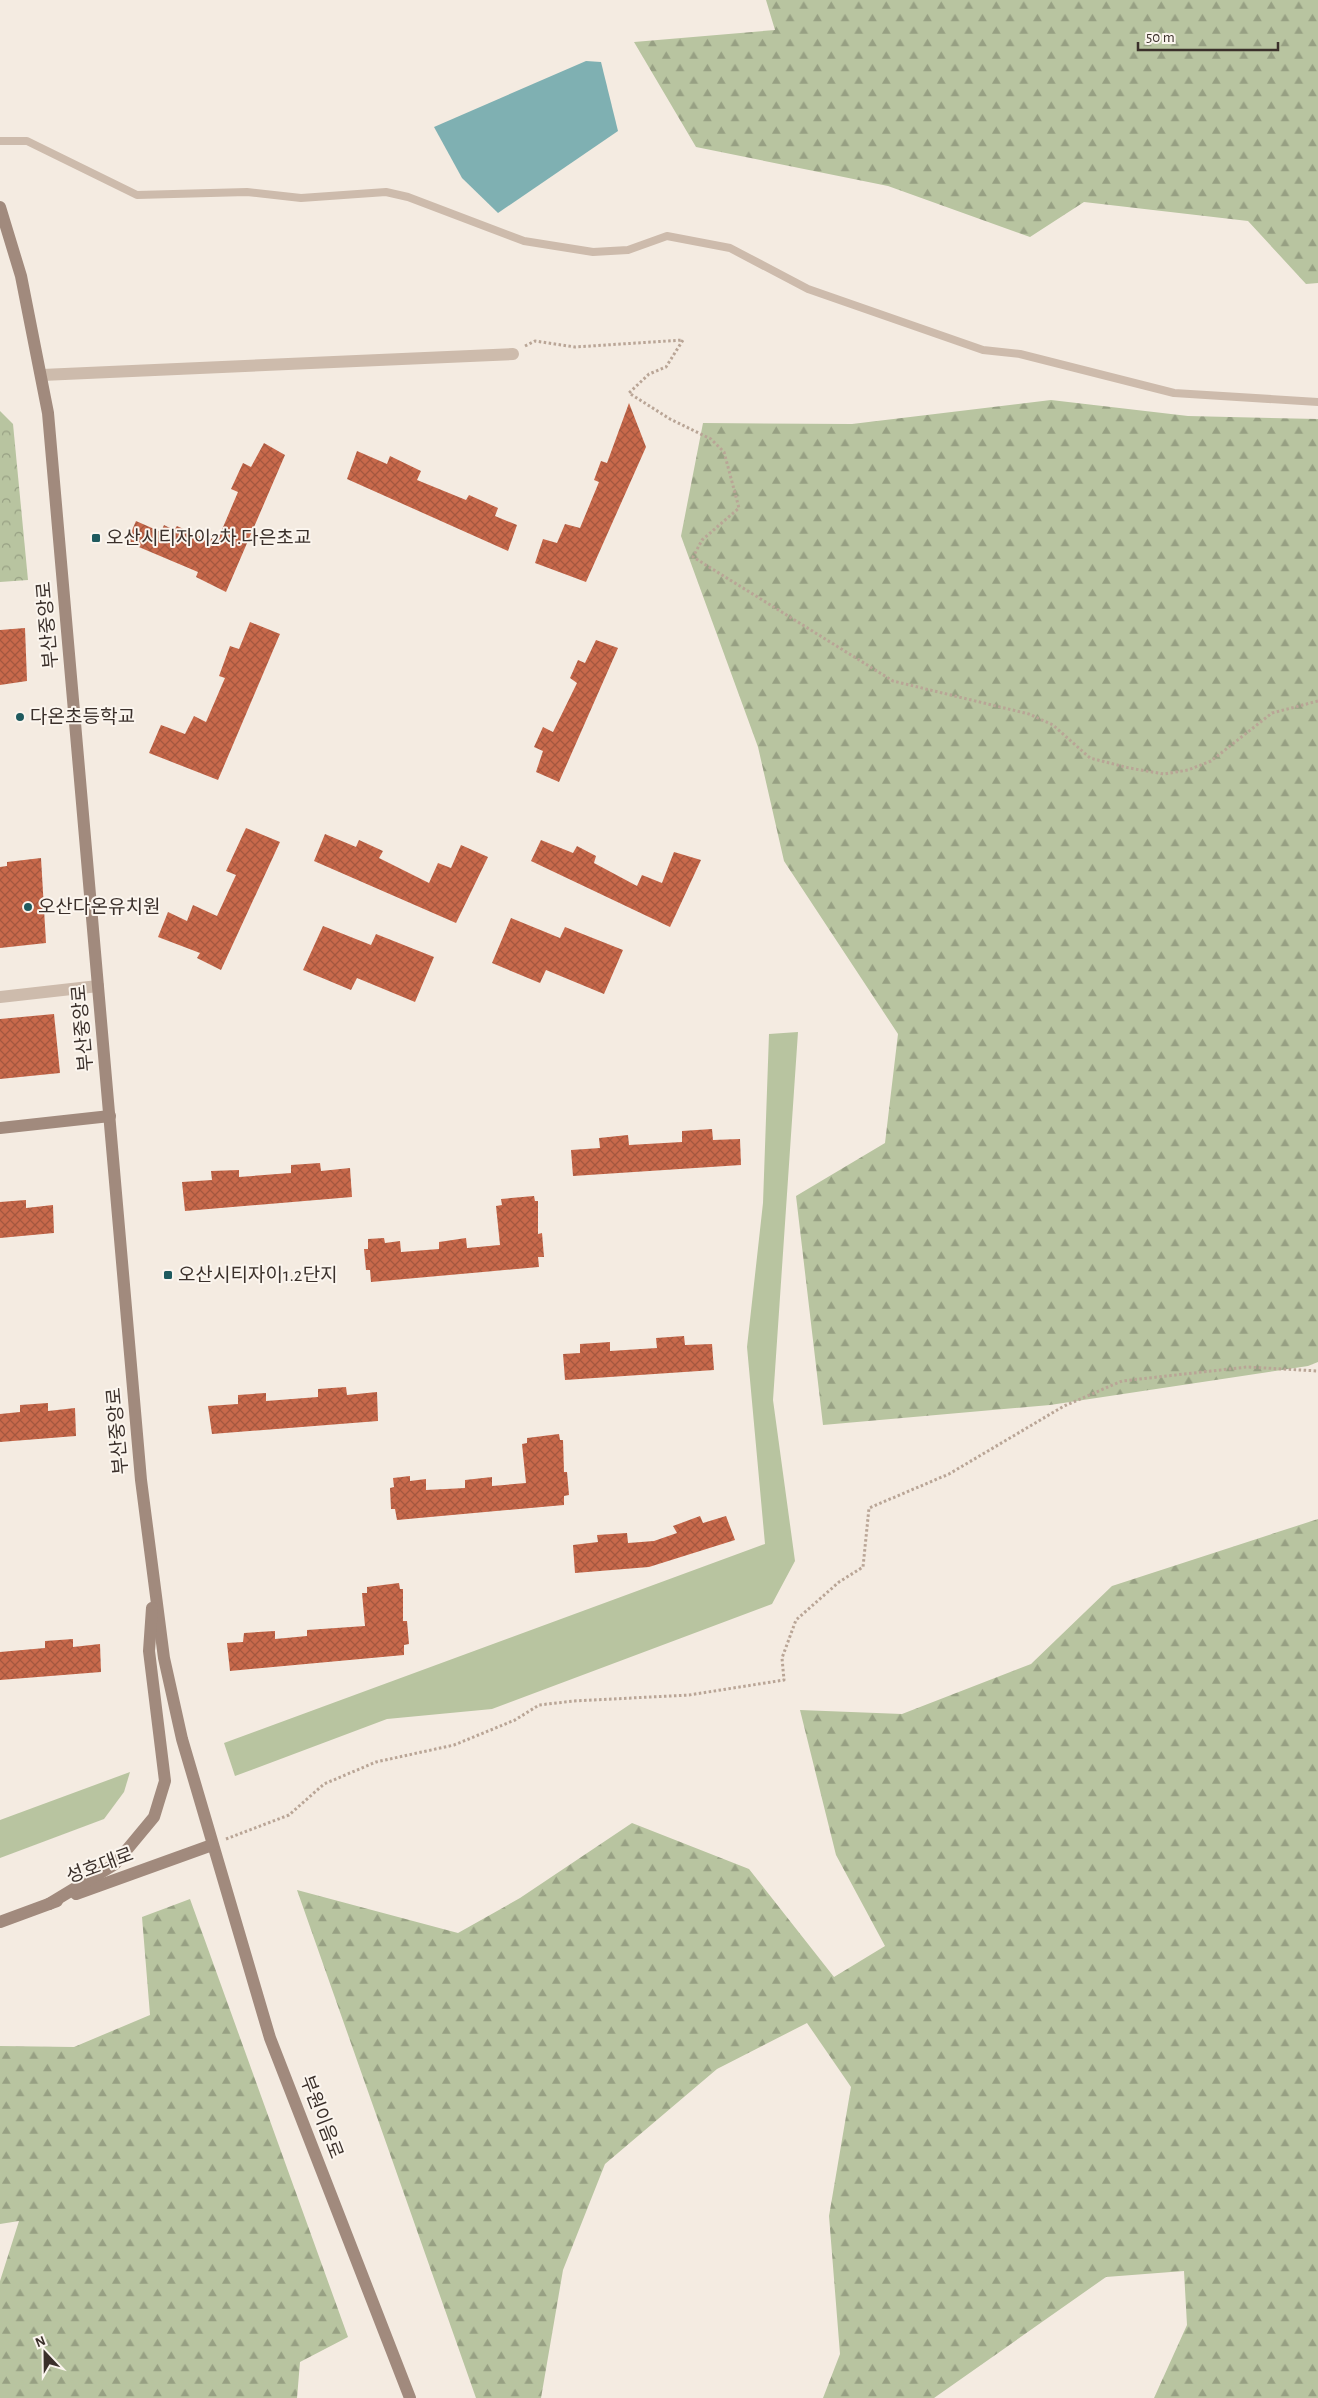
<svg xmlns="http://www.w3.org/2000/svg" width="1318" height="2398" viewBox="0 0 1318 2398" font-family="'Alegreya Sans','Noto Sans KR',sans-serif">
  <defs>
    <pattern id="forest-firs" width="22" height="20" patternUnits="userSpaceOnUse" patternTransform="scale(1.25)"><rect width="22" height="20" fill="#b8c4a0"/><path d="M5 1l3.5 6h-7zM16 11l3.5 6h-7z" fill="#97a083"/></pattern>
    <pattern id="park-crowns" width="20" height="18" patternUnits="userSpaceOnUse" patternTransform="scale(1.25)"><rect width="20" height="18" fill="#b8c4a0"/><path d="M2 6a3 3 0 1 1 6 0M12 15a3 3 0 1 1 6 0" fill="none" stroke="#97a083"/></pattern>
    <pattern id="building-cross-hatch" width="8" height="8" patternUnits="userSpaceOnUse" patternTransform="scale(1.25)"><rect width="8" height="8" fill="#c8694b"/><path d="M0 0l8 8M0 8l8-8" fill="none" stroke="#a4573f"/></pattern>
  </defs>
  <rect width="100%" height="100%" fill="#f4ebe1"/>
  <!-- green -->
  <g fill="#b8c4a0">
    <polygon points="798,1032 773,1400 795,1561 772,1604 492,1709 387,1719 235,1776 224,1743 765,1544 747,1347 763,1203 769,1034"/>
    <polygon points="130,1772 124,1792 104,1819 0,1858 0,1820"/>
  </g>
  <!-- forest -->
  <g fill="url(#forest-firs)">
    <polygon points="766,0 1318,0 1318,283 1306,284 1248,221 1084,202 1030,237 888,186 696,147 634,42 775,30"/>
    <polygon points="1051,400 1188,416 1318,419 1318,1362 1308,1366 1050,1405 823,1425 796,1196 885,1143 898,1034 784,861 758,747 681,536 703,423 852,424"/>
    <polygon points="1318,1519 1318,2398 1154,2398 1187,2325 1184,2271 1106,2277 934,2398 823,2398 840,2354 829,2216 851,2087 807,2023 717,2069 605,2164 563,2270 541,2398 476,2398 297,1890 458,1933 520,1898 632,1823 749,1869 834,1977 885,1946 836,1855 800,1710 902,1714 1031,1664 1112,1586"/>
    <polygon points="190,1899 348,2337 300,2362 297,2398 0,2398 0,2281 19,2221 0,2224 0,2046 74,2047 150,2015 142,1917"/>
  </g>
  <!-- park -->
  <polygon fill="url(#park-crowns)" points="0,411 13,424 28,580 0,582"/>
  <!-- water -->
  <polygon fill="#7fb0b2" points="586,61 601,62 618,131 498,213 462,178 434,127"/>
  <!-- building -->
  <g fill="url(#building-cross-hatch)">
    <polygon points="629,403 646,447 586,582 535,563 543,539 557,543 565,524 580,528 599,482 594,480 601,461 607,463"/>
    <polygon points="264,443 285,455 226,592 196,577 198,572 127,542 136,521 161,532 164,525 174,530 177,526 210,541 212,536 218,539 238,492 231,489 243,463 251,467"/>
    <polygon points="357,451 387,464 390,456 421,471 417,480 466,500 469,495 498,508 495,516 517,525 508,551 347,479"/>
    <polygon points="250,622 280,634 218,780 149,753 161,725 185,734 194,716 206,722 225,678 219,676 230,646 239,649"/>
    <polygon points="25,628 27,681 0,685 0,630"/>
    <polygon points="596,640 618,648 559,782 536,772 543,751 534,747 543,727 553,732 577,683 570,678 578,660 585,663"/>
    <polygon points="246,828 280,842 221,970 197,958 200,953 158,937 168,912 187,921 193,905 217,916 236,875 226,871"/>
    <polygon points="325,834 356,847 359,840 383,851 379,858 429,883 438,863 451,868 461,845 488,857 456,923 314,861"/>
    <polygon points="541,840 573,853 577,846 596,856 594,863 637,886 642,875 662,883 674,852 701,860 670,927 531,861"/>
    <polygon points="41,858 46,943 0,948 0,867 7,866 7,862"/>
    <polygon points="511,918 560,938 565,927 623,950 604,994 546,970 540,983 492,963"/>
    <polygon points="323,926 371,945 376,934 434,957 415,1002 357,978 351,990 303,970"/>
    <polygon points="54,1014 60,1073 0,1079 0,1019"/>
    <polygon points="712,1129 713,1140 740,1139 741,1165 573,1176 571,1150 600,1148 599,1138 628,1135 629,1145 682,1142 682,1131"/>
    <polygon points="320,1163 321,1171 350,1168 352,1197 185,1211 182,1182 212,1180 211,1171 239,1170 239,1177 291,1173 291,1165"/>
    <polygon points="534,1196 535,1201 538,1201 538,1234 542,1233 544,1257 538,1257 539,1267 371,1282 370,1270 366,1270 364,1249 368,1249 368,1239 384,1238 385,1243 400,1241 401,1252 439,1249 439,1242 466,1238 467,1248 500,1245 496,1206 502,1205 501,1199"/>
    <polygon points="26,1200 26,1208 53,1205 54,1233 0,1238 0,1202"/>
    <polygon points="684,1336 685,1345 712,1344 714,1370 565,1380 563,1354 580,1353 580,1344 610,1342 610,1351 657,1348 656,1338"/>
    <polygon points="346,1387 347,1395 377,1392 378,1421 212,1434 208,1406 238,1404 238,1395 266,1393 266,1401 318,1397 318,1389"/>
    <polygon points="48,1403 48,1411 75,1408 76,1436 0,1442 0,1414 20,1412 20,1405"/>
    <polygon points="559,1434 560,1440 563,1440 564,1472 567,1472 569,1495 564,1496 564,1505 397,1520 395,1509 391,1509 390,1488 394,1487 393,1478 410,1476 410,1481 426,1479 426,1490 465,1488 465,1480 492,1477 492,1486 526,1483 522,1444 527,1443 527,1438"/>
    <polygon points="700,1516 703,1523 726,1516 735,1540 649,1567 575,1573 573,1545 598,1542 597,1535 627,1533 628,1543 654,1541 677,1533 673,1526"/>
    <polygon points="399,1583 400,1589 403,1589 403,1621 407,1621 409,1644 404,1645 404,1655 230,1671 227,1643 243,1642 244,1633 275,1631 275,1639 307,1636 307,1630 365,1626 362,1593 367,1593 367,1587"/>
    <polygon points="73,1639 73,1647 100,1644 101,1672 0,1680 0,1652 45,1648 45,1641"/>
  </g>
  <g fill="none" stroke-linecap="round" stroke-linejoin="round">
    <!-- path -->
    <g stroke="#b9a596" stroke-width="3" stroke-dasharray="2.5 2.5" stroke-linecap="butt">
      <polyline points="525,346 535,341 575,347 683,340 666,367 649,374 629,393 670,419 711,439 724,452 739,508 702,540 693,557 893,681 1029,714 1053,725 1090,758 1129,768 1164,774 1188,770 1211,761 1272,713 1318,701"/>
      <polyline points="226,1839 289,1815 324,1784 376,1762 454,1745 515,1720 539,1705 574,1701 689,1695 784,1680 782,1658 796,1620 839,1582 863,1567 869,1508 949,1474 1064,1406 1122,1381 1247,1367 1318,1371"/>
    </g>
    <!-- lane -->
    <polyline stroke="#cdbbac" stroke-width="8" points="0,141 27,141 137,195 247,192 301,198 386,192 408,197 524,241 593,252 628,250 667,236 730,248 808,289 983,350 1020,354 1174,393 1318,402"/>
    <!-- street -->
    <g stroke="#cdbbac" stroke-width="12">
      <polyline points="42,375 513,354"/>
      <polyline points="0,997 98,986"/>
    </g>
    <!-- secondary -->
    <g stroke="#a18a7d" stroke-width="12">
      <polyline points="0,207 21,276 48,413 141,1480 164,1658 182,1739 270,2038 410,2398"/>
      <polyline points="0,1128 110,1116"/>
      <polyline points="76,1894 212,1845"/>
      <polyline points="49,1904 115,1864 154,1817 165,1781 149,1651 152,1608"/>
      <polyline points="0,1922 57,1901"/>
    </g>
  </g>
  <!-- markers -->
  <g fill="#1f5a5e" stroke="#fbf5ee" stroke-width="2">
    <rect x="91" y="533" width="10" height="10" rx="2.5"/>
    <circle cx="20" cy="717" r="5"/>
    <circle cx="28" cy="907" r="5"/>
    <rect x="163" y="1270" width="10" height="10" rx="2.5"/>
  </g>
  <g text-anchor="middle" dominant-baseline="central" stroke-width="4" stroke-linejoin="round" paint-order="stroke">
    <!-- poi labels -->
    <g font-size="19" fill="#3b302b" stroke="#fbf5ee" text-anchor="start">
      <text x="106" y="538">오산시티자이2차.다은초교</text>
      <text x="30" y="717">다온초등학교</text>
      <text x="38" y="907">오산다온유치원</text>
      <text x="178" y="1275">오산시티자이1.2단지</text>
    </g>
    <!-- street labels -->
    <g font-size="19" fill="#3b302b" stroke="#fbf5ee">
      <text transform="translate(48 625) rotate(-95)">부산중앙로</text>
      <text transform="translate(83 1028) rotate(-95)">부산중앙로</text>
      <text transform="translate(118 1431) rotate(-95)">부산중앙로</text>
      <text transform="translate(100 1866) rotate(-20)">성호대로</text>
      <text transform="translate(321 2117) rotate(69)">부원이음로</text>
    </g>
  </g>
  <!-- north arrow -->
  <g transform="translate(45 2353) rotate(338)" stroke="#fbf5ee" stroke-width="4" paint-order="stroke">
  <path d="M0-4L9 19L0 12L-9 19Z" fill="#3b302b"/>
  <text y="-8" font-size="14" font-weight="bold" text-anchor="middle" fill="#3b302b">N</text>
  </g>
  <!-- scale -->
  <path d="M1138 42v8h140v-8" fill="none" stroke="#3b302b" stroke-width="2.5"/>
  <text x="1146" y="42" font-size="15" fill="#3b302b" stroke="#fbf5ee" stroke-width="4" paint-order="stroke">50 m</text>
</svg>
